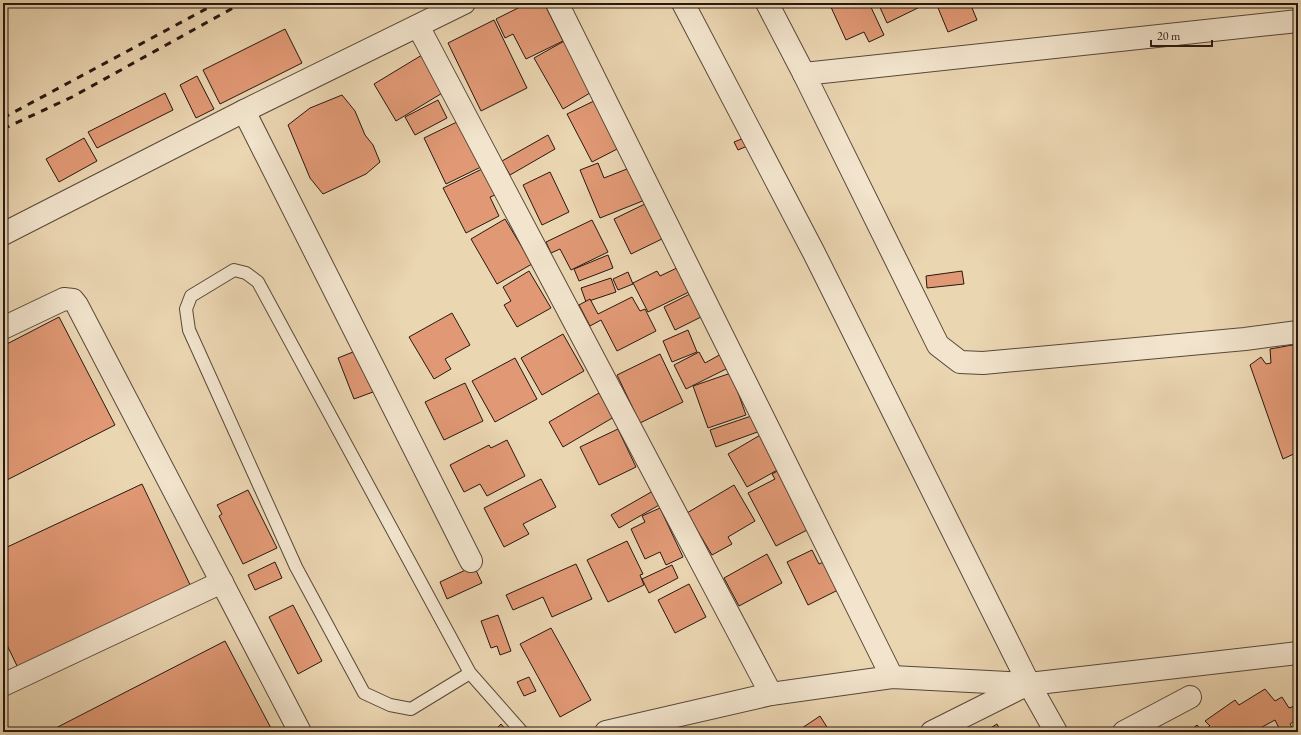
<svg xmlns="http://www.w3.org/2000/svg" width="1301" height="735" viewBox="0 0 1301 735" font-family="'EB Garamond',serif">
  <rect width="100%" height="100%" fill="#ebd6b2"/>
  <filter id="stains"><feTurbulence type="fractalNoise" baseFrequency=".005" numOctaves="4"/><feColorMatrix values="0 0 0 0 .2 0 0 0 0 .09 0 0 0 0 .02 0 0 0 .5 -.17"/></filter>
  <radialGradient id="worn" r=".72"><stop offset=".6" stop-color="#630" stop-opacity="0"/><stop offset="1" stop-color="#630" stop-opacity=".3"/></radialGradient>
  <!-- building -->
  <g fill="#e19975" stroke="#271811">
    <polygon points="528,3 544,3 563,41 526,59 513,34 505,38 496,19"/>
    <polygon points="834,3 869,3 884,35 869,42 864,32 846,40 830,5"/>
    <polygon points="878,3 923,3 924,5 887,23"/>
    <polygon points="936,3 970,3 977,20 948,32"/>
    <polygon points="494,20 527,88 481,111 448,43"/>
    <polygon points="285,29 302,63 220,104 203,70"/>
    <polygon points="566,40 595,90 563,109 534,58"/>
    <polygon points="422,55 444,92 396,121 374,84"/>
    <polygon points="197,76 214,109 196,118 180,85"/>
    <polygon points="165,93 173,110 97,148 88,132"/>
    <polygon points="342,95 355,111 365,135 373,145 380,162 366,174 323,194 310,178 288,125 310,108"/>
    <polygon points="438,100 447,118 415,135 405,117"/>
    <polygon points="596,100 621,147 592,162 567,114"/>
    <polygon points="461,120 483,166 446,184 424,138"/>
    <polygon points="548,135 555,149 510,175 502,161"/>
    <polygon points="749,136 752,144 738,150 734,142"/>
    <polygon points="84,138 97,161 59,182 46,159"/>
    <polygon points="598,163 604,178 632,167 645,200 600,218 580,170"/>
    <polygon points="482,169 495,195 490,197 499,216 466,233 443,188"/>
    <polygon points="550,172 569,212 542,225 523,185"/>
    <polygon points="649,202 666,237 631,254 614,219"/>
    <polygon points="505,219 532,264 497,284 471,239"/>
    <polygon points="592,220 608,252 571,270 560,249 551,253 546,242"/>
    <polygon points="608,255 613,268 579,281 574,269"/>
    <polygon points="681,266 693,290 648,312 633,283 657,271 660,276"/>
    <polygon points="529,271 551,308 517,327 504,305 511,301 503,287"/>
    <polygon points="962,271 964,284 927,288 926,276"/>
    <polygon points="628,272 633,284 618,290 613,279"/>
    <polygon points="611,278 616,292 586,302 581,288"/>
    <polygon points="694,292 705,315 675,330 664,307"/>
    <polygon points="632,297 640,311 645,309 656,331 617,351 601,320 590,326 579,305 590,299 598,314"/>
    <polygon points="452,313 470,345 445,359 451,369 434,379 409,337"/>
    <polygon points="59,317 115,425 3,482 3,346"/>
    <polygon points="688,330 697,352 672,362 663,341"/>
    <polygon points="563,334 584,371 542,395 521,358"/>
    <polygon points="1298,344 1298,452 1283,459 1250,365 1261,357 1266,364 1271,363 1270,349"/>
    <polygon points="358,350 373,392 354,399 338,358"/>
    <polygon points="699,352 705,363 723,353 730,367 686,389 674,365"/>
    <polygon points="660,354 683,402 640,423 617,375"/>
    <polygon points="515,358 537,399 495,422 472,381"/>
    <polygon points="731,373 746,415 708,428 693,386"/>
    <polygon points="465,383 483,421 444,440 425,402"/>
    <polygon points="599,393 614,417 563,447 549,422"/>
    <polygon points="757,414 763,430 716,447 710,430"/>
    <polygon points="618,429 636,467 599,485 580,447"/>
    <polygon points="762,434 781,468 747,487 728,454"/>
    <polygon points="507,440 525,476 487,496 480,484 464,492 450,465 489,445 491,448"/>
    <polygon points="781,469 811,528 776,546 748,493 775,479 772,474"/>
    <polygon points="541,479 556,507 523,524 529,534 504,547 484,508"/>
    <polygon points="142,484 193,591 20,672 5,641 3,642 3,549"/>
    <polygon points="734,485 755,521 728,537 732,544 712,555 687,513"/>
    <polygon points="248,490 277,548 243,564 219,516 222,514 217,505"/>
    <polygon points="653,491 661,504 619,528 611,515"/>
    <polygon points="660,508 683,557 666,565 660,552 645,559 631,529 645,522 642,516"/>
    <polygon points="627,541 643,574 640,575 644,585 608,602 587,560"/>
    <polygon points="812,550 819,564 828,560 842,588 808,605 787,562"/>
    <polygon points="767,554 782,583 739,606 724,578"/>
    <polygon points="275,562 282,578 255,590 248,575"/>
    <polygon points="576,564 592,599 552,617 543,597 513,610 506,595"/>
    <polygon points="672,565 678,578 649,593 642,579"/>
    <polygon points="474,566 482,583 447,599 440,582"/>
    <polygon points="689,584 706,617 675,633 658,600"/>
    <polygon points="293,605 322,661 298,674 269,617"/>
    <polygon points="498,615 511,651 500,655 497,646 491,648 481,621"/>
    <polygon points="551,628 591,700 560,717 520,644"/>
    <polygon points="225,641 273,732 48,732"/>
    <polygon points="529,677 536,691 524,696 517,682"/>
    <polygon points="1265,689 1275,701 1282,697 1289,708 1295,706 1298,713 1298,718 1290,724 1294,731 1298,729 1298,732 1274,732 1279,728 1275,720 1253,732 1188,732 1197,725 1202,731 1210,726 1205,721 1235,700 1239,705"/>
    <polygon points="820,716 830,732 796,732"/>
    <polygon points="501,724 508,732 493,732"/>
    <polygon points="997,724 1001,732 984,732"/>
  </g>
  <g fill="none" stroke-linecap="round" stroke-linejoin="round">
    <!-- lane casing -->
    <g stroke="#584839" stroke-width="14">
      <polyline id="lane" points="470,673 411,709 390,705 364,693 296,567 189,330 186,309 191,296 234,270 246,273 258,282 470,673 522,732"/>
    </g>
    <!-- street casing -->
    <g stroke="#584839" stroke-width="24">
      <g id="street">
        <polyline points="557,3 892,677"/>
        <polyline points="683,3 813,251 1029,684 1056,732"/>
        <polyline points="767,3 804,74"/>
        <polyline points="1298,21 804,74 938,345 960,362 983,363 1245,339 1298,332"/>
        <polyline points="418,26 771,694"/>
        <polyline points="244,111 471,561"/>
        <polyline points="3,234 244,111 464,3"/>
        <polyline points="3,328 64,299 73,300 77,305 300,732"/>
        <polyline points="3,685 222,582"/>
        <polyline points="606,732 771,694 892,677 1029,684 1298,653"/>
        <polyline points="932,732 1028,684"/>
        <polyline points="1124,732 1190,697"/>
      </g>
    </g>
    <!-- lane -->
    <use href="#lane" stroke="#f2e4cd" stroke-width="12"/>
    <!-- street -->
    <use href="#street" stroke="#f2e4cd" stroke-width="22"/>
    <!-- rail -->
    <g stroke="#271811" stroke-width="3" stroke-dasharray="7 7" stroke-linecap="butt">
      <polyline points="3,118 217,3"/>
      <polyline points="3,129 72,97 242,3"/>
    </g>
  </g>
  <!-- margin -->
  <rect width="1301" height="735" fill="none" stroke="#ebd6b2" stroke-width="16"/>
  <rect x="4" y="4" width="1293" height="727" fill="none" stroke="#271811" stroke-width="2"/>
  <rect x="8" y="8" width="1285" height="719" fill="none" stroke="#271811"/>
  <!-- scale -->
  <path d="M1151 40v6h61v-6" fill="none" stroke="#271811" stroke-width="2"/>
  <text x="1157" y="40" font-size="12" fill="#271811" stroke="#f2e4cd" stroke-width="3" paint-order="stroke">20 m</text>
  <rect width="100%" height="100%" filter="url(#stains)"/>
  <rect width="100%" height="100%" fill="url(#worn)"/>
</svg>
